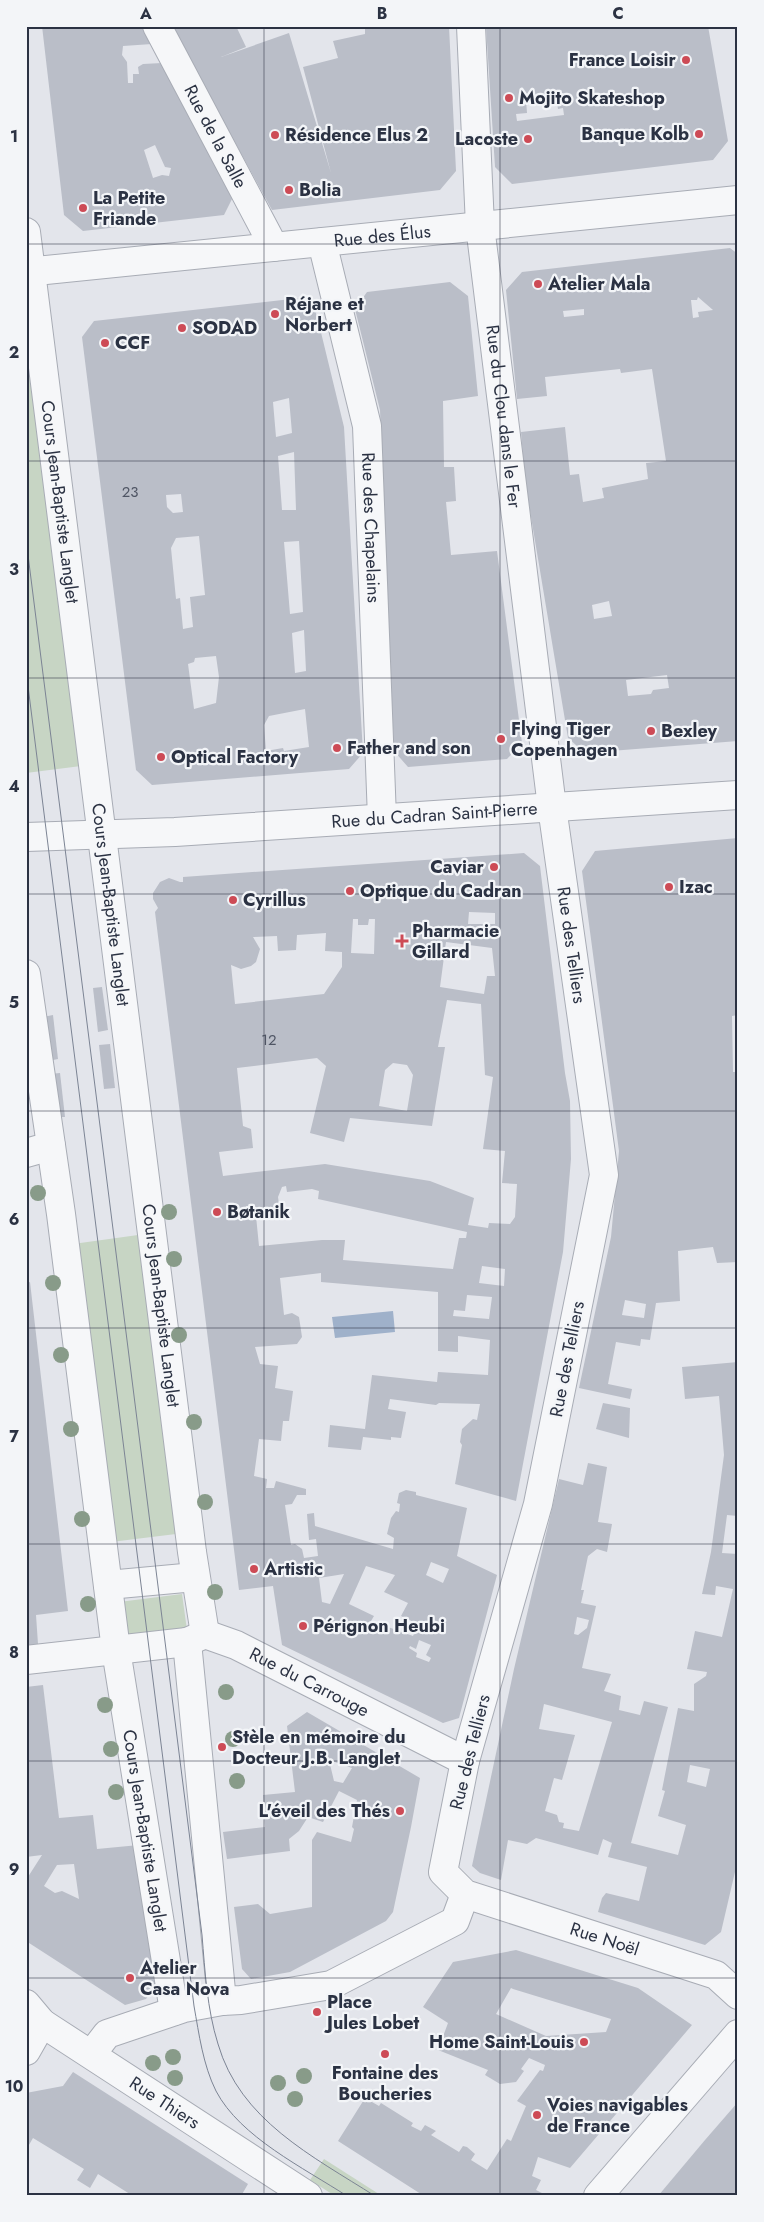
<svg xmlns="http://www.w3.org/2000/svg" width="764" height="2222" viewBox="0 0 764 2222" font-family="Jost,sans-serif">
  <rect width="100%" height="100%" fill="#e3e5eb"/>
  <!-- green -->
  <g fill="#c7d5c4">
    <polygon points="26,376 30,376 81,766 26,773"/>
    <polygon points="138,1235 176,1534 111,1542 73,1244"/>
    <polygon points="182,1594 187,1630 123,1638 119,1602"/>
    <polygon points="324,2159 382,2196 335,2196 310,2180"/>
  </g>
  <!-- water -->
  <polygon fill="#9fb1ca" points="393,1311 395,1332 335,1338 332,1317"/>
  <!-- building -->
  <g fill="#babec8" fill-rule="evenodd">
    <path d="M42,26H142L152,44L123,46L122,55L127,62L128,83H133V74H139L138,67L143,64L162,63L234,195L224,215L83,231L64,215ZM155,145L165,167L171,168L169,176L162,175L153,178L144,150Z"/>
    <polygon points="171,26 236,26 246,47 221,57 289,33 331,173 303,67 338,58 333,41 365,34 365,26 449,26 456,171 440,190 272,210"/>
    <path d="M486,26H708L728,141L713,160L512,184L495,167ZM556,97L558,109L563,108L564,115L517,121L516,114L527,113L526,100Z"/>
    <path d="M730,248L738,254V741L585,753L568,738L525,481L521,432L565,427L570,475L579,474L583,502L604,498L602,488L648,479L646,463L666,461L652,369L621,373L620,369L545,377L547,396L517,399L506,290L522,272ZM698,297L713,310L698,312L699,317L693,318L691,300H697ZM584,309V315L564,317L563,311ZM609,601L612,616L594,619L592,605ZM667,675L669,688L653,690L651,694L628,696L626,680Z"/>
    <polygon points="450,282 468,296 478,396 443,401 444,467 454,467 456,501 446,502 451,555 497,551 522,743 507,759 408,767 394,751 380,410 355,309 367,292"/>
    <path d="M300,298L315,311L317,316L344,427L363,753L349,769L152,785L136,770L82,337L94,321ZM289,398L292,433L276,437L273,402ZM294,452L296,510H282L278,456ZM181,494L183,512L173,513L167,507L166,495ZM199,536L205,595L190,597L193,627L183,629L180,598L176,599L171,548L176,538ZM299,541L303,612L290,614L284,542ZM304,630L306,671L295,673L292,633ZM216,656L219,677L216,703L194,709L188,664L194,662L195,658ZM305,709L309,747L284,751L283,748L266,751L264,725L269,716Z"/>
    <path d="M738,838V1015L732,1016L733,1072H738V1262L717,1263L713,1247L678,1251L680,1301L656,1303L650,1340L641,1339L640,1346L616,1342L608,1384L632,1389L630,1399L579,1388L611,1237L619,1151L582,871L595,851ZM625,1300L646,1304L644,1318L622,1315Z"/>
    <path d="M524,853L540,866L565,1073L570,1101L571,1159L563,1252L516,1501L455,1484L462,1445L460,1442L462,1429L473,1419L477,1420L480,1404L439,1403L436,1405L390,1399L388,1409L406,1412L401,1438L391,1437V1440L363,1437L361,1450L328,1447L330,1425L365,1429L372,1375L437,1382L438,1372L488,1375L490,1340L458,1336V1352L438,1351V1292L321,1282V1273L280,1278L284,1315L292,1313L299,1317L302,1337L297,1344L255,1347L260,1364L278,1366L275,1388L293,1391L289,1421H283L281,1441L259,1439L254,1476L267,1479L266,1488H274L276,1481L306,1489V1495H297L292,1504L285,1505L291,1545L295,1544L302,1549L304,1558L318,1556L316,1539L309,1540L307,1514L314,1513L315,1526L393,1549L394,1538L387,1534L391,1518L396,1511L399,1512L400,1504L397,1503L399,1493L406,1490L416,1492V1495L467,1508L457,1556L497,1575L459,1718L443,1723L282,1645L273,1586L239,1590L155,912L158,908L153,899V893L160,882L169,878L180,882H183V877ZM495,893V900H470L471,894ZM469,912L495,913V924H468ZM353,919H358V925H368L369,919H375L374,954L351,953ZM326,933L325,951L342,952V967L324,994L235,1004L231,965L241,969L251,966L256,962L260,949L253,937L277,936L278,951L296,950L297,935ZM446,942L492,948L495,976H487L484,994L440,987ZM447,1000L481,1004L485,1075L493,1077L483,1149L505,1151L502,1183L517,1184L515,1217L510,1224L489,1223L488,1228L468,1225L474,1198L430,1181L325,1164L223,1176L219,1152L253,1148L251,1129L243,1126L237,1068L317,1058L326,1066L310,1133L344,1142L350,1118L432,1126L445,1047H438ZM393,1063L407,1065L413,1075L407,1111L379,1106L385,1070ZM286,1186L287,1192L312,1189L319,1191L318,1199L467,1232L466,1238H459L453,1269L343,1260L345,1240H322L259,1246L256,1216L280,1212L278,1197L282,1187ZM482,1266L505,1269L504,1286L479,1283ZM467,1295L492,1297L489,1319L453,1316L454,1310L465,1311ZM431,1562L449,1569L443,1583L426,1575ZM366,1566L395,1575L384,1592L408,1603L401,1616L418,1624L413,1636L388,1627L385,1633L368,1626L374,1616L349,1604ZM344,1574L330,1604L322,1602L319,1578ZM419,1640L431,1645L426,1655L431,1658L429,1662L416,1657L417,1653L409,1648L410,1646L416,1649Z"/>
    <polygon points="102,987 108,1030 98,1032 93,988"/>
    <polygon points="53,1015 58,1059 48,1061 43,1017"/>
    <polygon points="110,1044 115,1088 104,1089 99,1045"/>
    <polygon points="60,1073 65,1117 55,1117 50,1074"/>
    <polygon points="30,1282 68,1611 36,1615 38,1644 26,1646 26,1283"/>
    <path d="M738,1362V1516L727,1515L722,1553L738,1554V1859L721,1932L705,1945L598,1912L602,1898L606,1893L639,1901L647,1867L608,1857L612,1843L603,1839L598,1855L536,1838L527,1844L508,1840L501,1880L480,1873L472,1866L514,1669L559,1479L583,1485L588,1463L607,1467L598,1522L612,1524L607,1552L597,1549L588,1556L581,1590H584L581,1603L596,1606L582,1668L611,1674L604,1691L621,1696L619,1710L640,1715L644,1701L668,1707L631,1843L678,1855L686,1825L658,1816L665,1791L662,1790L678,1708L694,1711V1684L706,1676L707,1672L687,1669L695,1631L722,1637L733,1589L716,1586L715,1595L702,1594L711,1552L724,1455L719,1396L685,1399L682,1367ZM577,1617L589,1620L587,1628L578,1635L574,1634ZM544,1704L612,1722L579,1831L563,1828L564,1823L559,1822L557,1815L545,1811L554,1778L562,1780L575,1735L539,1729ZM690,1765L710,1769L706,1787L687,1782Z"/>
    <polygon points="603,1403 630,1408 629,1438 596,1429"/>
    <path d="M43,1685L59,1818L93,1815L97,1849L139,1845L157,1984L146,1999L125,2005L26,1941V1880L42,1855L26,1857V1687ZM74,1864L79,1899L62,1891L55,1893L44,1886L57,1865Z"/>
    <path d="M307,1712L420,1778L411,1827L393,1912L386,1921L290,1972L251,1979L242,1969L234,1907L258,1904L270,1914L312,1907V1840L317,1832L351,1842L354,1829L352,1827L357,1800L339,1791L323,1822L308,1817L299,1831L289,1839L290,1851L227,1859L223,1832L265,1827L263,1795L295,1792L287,1726ZM329,1760L352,1768L343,1783L334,1781Z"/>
    <path d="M516,1950L638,1988L692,2025L570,2168L538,2157L532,2176L541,2180L536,2190L548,2196H424L338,2141L365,2098L379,2106L381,2103L413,2123L411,2126L421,2131L425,2125L436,2131L431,2135L459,2152L463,2146L467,2147L475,2154L471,2160L487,2170L507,2139L511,2141L526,2106L517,2101L540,2070L543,2071L545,2065L529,2058L521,2069L524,2071L516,2082L500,2084L485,2075L488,2070L438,2050L448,2023L423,2007L453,1962ZM511,1988L513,1989L611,2019L606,2032L546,2036L496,2014Z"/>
    <polygon points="73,2072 248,2184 241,2196 133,2196 98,2174 90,2188 77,2180 84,2169 33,2138 26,2150 26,2093 63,2086"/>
    <polygon points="738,2102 738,2196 658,2196 705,2140"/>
  </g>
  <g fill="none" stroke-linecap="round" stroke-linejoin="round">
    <!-- street casing -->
    <g stroke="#a8acb5" stroke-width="30">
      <g id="street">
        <path id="s1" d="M157,26L274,247"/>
        <path id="s2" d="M471,26L480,226L552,807L604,1175L538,1504L465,1761L443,1872L465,1894L716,1975L738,1995"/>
        <path id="s3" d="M26,232L192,1552L205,1634"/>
        <path id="s4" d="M322,242L367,426L382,818"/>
        <path id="s5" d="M26,272L738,200"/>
        <path id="s6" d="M26,837L175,832L738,795"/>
        <path id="s7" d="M26,974L61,1214L116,1650L174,2011"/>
        <polyline points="26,1153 51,1146"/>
        <polyline points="108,1585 195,1577"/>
        <path id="s8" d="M205,1634L236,1645L465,1761"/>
        <polyline points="187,1642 222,2001"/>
        <polyline points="26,1660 187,1642 203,1635"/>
        <path id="s9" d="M26,2004L42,2023L308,2196"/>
        <polyline points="97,2047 107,2034 184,2008 222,2001 241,2000 331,1985 455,1921 465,1894"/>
        <polyline points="26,2051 42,2023"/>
        <polyline points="598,2196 738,2034"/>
      </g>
    </g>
    <!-- street -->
    <use href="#street" stroke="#f6f7f9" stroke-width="28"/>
    <!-- tram -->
    <g stroke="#7c8494" stroke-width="1">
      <path d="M26,539L202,1935C205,1971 207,2009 218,2044C240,2120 312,2156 375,2196"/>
      <path d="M26,670L194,2006C199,2034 203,2065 216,2091C240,2137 304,2168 347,2196"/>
    </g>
  </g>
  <!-- trees -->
  <g fill="#889b89">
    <circle cx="38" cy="1193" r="8"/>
    <circle cx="169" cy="1212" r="8"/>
    <circle cx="174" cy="1259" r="8"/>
    <circle cx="53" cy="1283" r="8"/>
    <circle cx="179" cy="1335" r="8"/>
    <circle cx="61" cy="1355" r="8"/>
    <circle cx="194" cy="1422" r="8"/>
    <circle cx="71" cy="1429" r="8"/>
    <circle cx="205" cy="1502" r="8"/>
    <circle cx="82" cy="1519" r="8"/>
    <circle cx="215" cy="1592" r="8"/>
    <circle cx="88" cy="1604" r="8"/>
    <circle cx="226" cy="1692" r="8"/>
    <circle cx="105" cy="1705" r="8"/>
    <circle cx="233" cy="1739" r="8"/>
    <circle cx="111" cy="1749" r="8"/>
    <circle cx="237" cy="1781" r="8"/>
    <circle cx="116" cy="1792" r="8"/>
    <circle cx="173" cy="2057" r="8"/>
    <circle cx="153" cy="2063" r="8"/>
    <circle cx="304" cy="2076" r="8"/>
    <circle cx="175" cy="2078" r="8"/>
    <circle cx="278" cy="2083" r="8"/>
    <circle cx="295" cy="2099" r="8"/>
  </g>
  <!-- grid -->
  <path fill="none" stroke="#2b3243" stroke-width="1" stroke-opacity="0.55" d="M264,26V2196M500,26V2196M26,244H738M26,461H738M26,678H738M26,894H738M26,1111H738M26,1328H738M26,1544H738M26,1761H738M26,1978H738"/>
  <!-- markers -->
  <g fill="#cd4b56" stroke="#f3f5f8" stroke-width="2">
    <circle cx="686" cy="60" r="5"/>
    <circle cx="509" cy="98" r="5"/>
    <circle cx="699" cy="134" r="5"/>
    <circle cx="275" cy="135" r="5"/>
    <circle cx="528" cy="139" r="5"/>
    <circle cx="289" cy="190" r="5"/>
    <circle cx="83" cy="208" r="5"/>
    <circle cx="538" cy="284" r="5"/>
    <circle cx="275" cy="314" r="5"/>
    <circle cx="182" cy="328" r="5"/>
    <circle cx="105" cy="343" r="5"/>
    <circle cx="651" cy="731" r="5"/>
    <circle cx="501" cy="739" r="5"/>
    <circle cx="337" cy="748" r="5"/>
    <circle cx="161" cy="757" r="5"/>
    <circle cx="494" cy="867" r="5"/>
    <circle cx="669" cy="887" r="5"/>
    <circle cx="350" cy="891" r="5"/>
    <circle cx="233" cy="900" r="5"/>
    <path d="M399.5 933.5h5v5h5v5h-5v5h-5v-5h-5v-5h5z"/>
    <circle cx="217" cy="1212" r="5"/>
    <circle cx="254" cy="1569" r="5"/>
    <circle cx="303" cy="1626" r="5"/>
    <circle cx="222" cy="1747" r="5"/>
    <circle cx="400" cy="1811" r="5"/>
    <circle cx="130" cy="1978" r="5"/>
    <circle cx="317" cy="2012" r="5"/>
    <circle cx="584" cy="2042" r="5"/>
    <circle cx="385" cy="2054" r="5"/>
    <circle cx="537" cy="2115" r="5"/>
  </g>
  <g text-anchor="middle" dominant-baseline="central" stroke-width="4.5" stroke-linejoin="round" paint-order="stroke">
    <!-- number labels -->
    <g font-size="15" fill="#4f5564">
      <text x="130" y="492">23</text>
      <text x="269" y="1040">12</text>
    </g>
    <!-- poi labels -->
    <g font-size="18" font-weight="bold" fill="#2b3243" stroke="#f3f5f8" text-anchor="start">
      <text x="676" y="60" text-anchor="end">France Loisir</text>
      <text x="519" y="98">Mojito Skateshop</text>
      <text x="689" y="134" text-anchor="end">Banque Kolb</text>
      <text x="285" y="135">Résidence Elus 2</text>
      <text x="518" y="139" text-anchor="end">Lacoste</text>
      <text x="299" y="190">Bolia</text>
      <text x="93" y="198">La Petite<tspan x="93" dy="21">Friande</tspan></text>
      <text x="548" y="284">Atelier Mala</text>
      <text x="285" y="304">Réjane et<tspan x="285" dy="21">Norbert</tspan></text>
      <text x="192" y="328">SODAD</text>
      <text x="115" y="343">CCF</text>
      <text x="511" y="729">Flying Tiger<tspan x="511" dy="21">Copenhagen</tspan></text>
      <text x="661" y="731">Bexley</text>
      <text x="347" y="748">Father and son</text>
      <text x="171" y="757">Optical Factory</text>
      <text x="484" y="867" text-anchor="end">Caviar</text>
      <text x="679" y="887">Izac</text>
      <text x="360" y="891">Optique du Cadran</text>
      <text x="243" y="900">Cyrillus</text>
      <text x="412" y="931">Pharmacie<tspan x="412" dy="21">Gillard</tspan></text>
      <text x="227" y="1212">Bøtanik</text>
      <text x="264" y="1569">Artistic</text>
      <text x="313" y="1626">Pérignon Heubi</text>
      <text x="232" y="1737">Stèle en mémoire du<tspan x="232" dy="21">Docteur J.B. Langlet</tspan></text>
      <text x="390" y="1811" text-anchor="end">L'éveil des Thés</text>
      <text x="140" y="1968">Atelier<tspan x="140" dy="21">Casa Nova</tspan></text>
      <text x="327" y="2002">Place<tspan x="327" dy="21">Jules Lobet</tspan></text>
      <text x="574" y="2042" text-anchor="end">Home Saint-Louis</text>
      <text x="385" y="2073" text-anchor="middle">Fontaine des<tspan x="385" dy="21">Boucheries</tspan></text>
      <text x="547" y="2105">Voies navigables<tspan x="547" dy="21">de France</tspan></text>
    </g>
    <!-- street labels -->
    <g font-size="18" fill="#2b3243" stroke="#f3f5f8">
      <text stroke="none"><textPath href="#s1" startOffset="125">Rue de la Salle</textPath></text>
      <text stroke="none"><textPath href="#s5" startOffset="358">Rue des Élus</textPath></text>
      <text stroke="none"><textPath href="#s2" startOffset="392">Rue du Clou dans le Fer</textPath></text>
      <text stroke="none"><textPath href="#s3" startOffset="272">Cours Jean-Baptiste Langlet</textPath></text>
      <text stroke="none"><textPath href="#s4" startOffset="291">Rue des Chapelains</textPath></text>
      <text stroke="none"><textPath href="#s6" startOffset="409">Rue du Cadran Saint-Pierre</textPath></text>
      <text stroke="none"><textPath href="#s3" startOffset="678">Cours Jean-Baptiste Langlet</textPath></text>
      <text stroke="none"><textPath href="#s2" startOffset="925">Rue des Telliers</textPath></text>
      <text stroke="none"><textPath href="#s3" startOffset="1082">Cours Jean-Baptiste Langlet</textPath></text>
      <text transform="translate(567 1359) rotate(-79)">Rue des Telliers</text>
      <text stroke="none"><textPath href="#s8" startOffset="115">Rue du Carrouge</textPath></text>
      <text transform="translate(470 1752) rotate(-76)">Rue des Telliers</text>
      <text stroke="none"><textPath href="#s7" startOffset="865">Cours Jean-Baptiste Langlet</textPath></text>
      <text stroke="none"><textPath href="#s2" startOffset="2051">Rue Noël</textPath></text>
      <text stroke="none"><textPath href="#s9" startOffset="171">Rue Thiers</textPath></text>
    </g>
  </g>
  <!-- border -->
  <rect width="764" height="2222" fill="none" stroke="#f3f5f8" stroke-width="55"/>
  <rect x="28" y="28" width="708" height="2166" fill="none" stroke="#2b3243" stroke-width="2"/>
  <g font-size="16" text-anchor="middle" font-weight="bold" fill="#2b3243">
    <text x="146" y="19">A</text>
    <text x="382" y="19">B</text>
    <text x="618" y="19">C</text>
    <text x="14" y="142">1</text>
    <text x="14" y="358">2</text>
    <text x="14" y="575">3</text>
    <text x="14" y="792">4</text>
    <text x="14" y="1008">5</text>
    <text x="14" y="1225">6</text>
    <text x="14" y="1442">7</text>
    <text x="14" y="1658">8</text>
    <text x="14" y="1875">9</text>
    <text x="14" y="2092">10</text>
  </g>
</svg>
